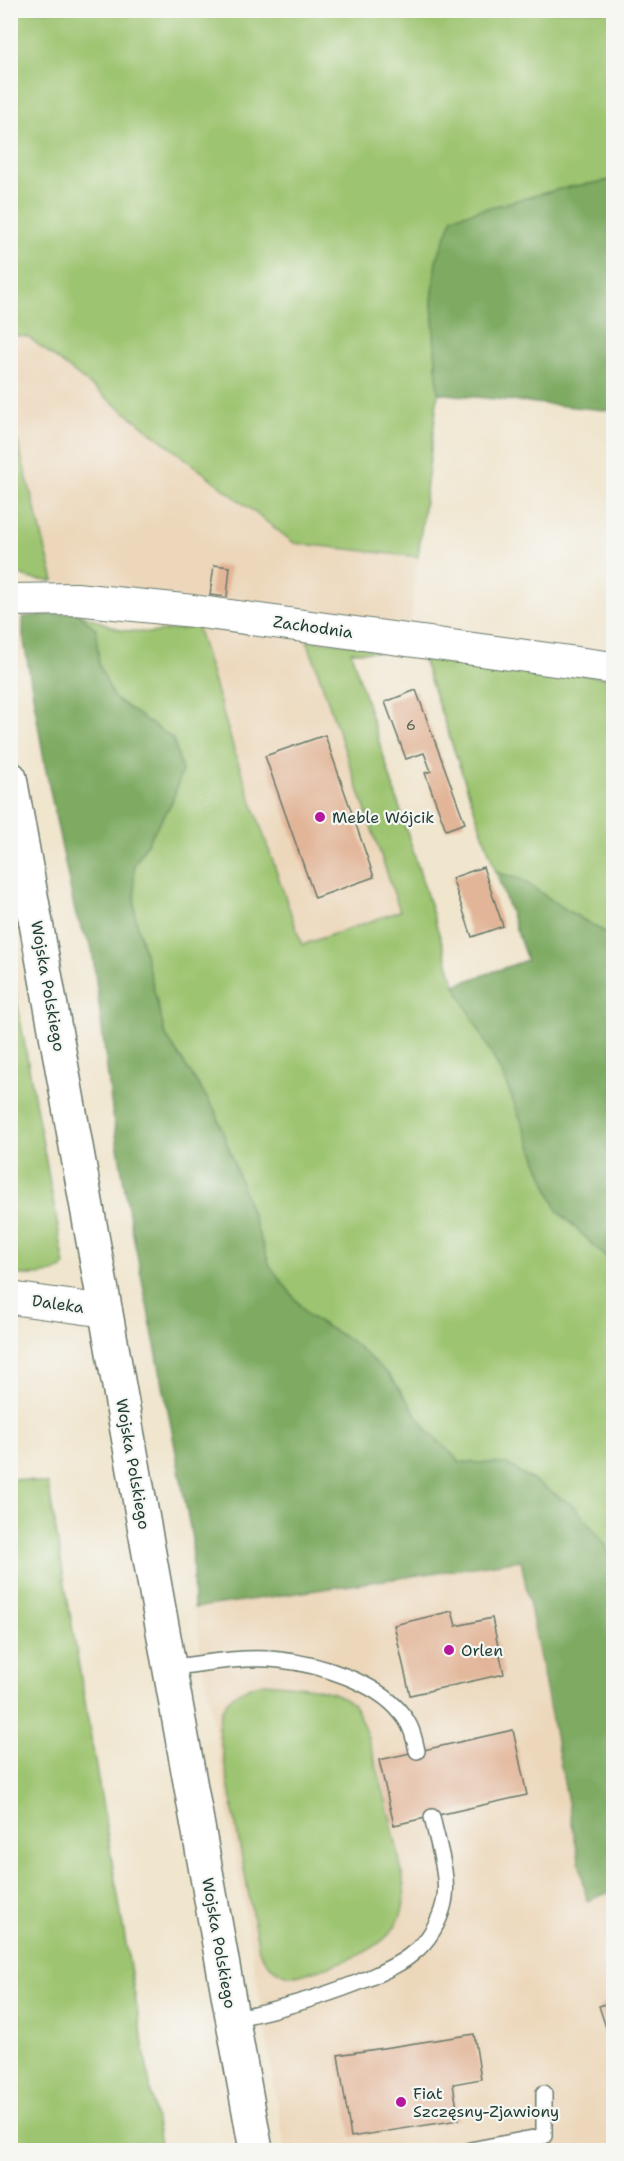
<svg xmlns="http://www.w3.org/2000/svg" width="624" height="2161" viewBox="0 0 624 2161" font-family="'Shantell Sans',sans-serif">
  <rect width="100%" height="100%" fill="#f6f6f2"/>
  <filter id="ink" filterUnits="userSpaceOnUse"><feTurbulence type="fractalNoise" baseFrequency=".0167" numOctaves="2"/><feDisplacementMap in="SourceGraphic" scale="12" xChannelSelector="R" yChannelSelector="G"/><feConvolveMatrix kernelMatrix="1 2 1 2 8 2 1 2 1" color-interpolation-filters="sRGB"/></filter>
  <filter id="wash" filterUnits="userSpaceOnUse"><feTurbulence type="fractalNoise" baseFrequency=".008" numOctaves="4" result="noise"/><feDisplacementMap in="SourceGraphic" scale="24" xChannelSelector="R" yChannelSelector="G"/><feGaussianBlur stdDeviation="1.35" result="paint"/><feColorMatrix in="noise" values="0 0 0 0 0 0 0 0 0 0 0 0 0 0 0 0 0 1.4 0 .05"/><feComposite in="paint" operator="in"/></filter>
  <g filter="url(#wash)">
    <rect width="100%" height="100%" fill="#f0e5cd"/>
    <!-- built -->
    <g fill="#ecd7ba">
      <polygon points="10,335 28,337 294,543 418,557 409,629 54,581 11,417"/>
      <polygon points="197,626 307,640 400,911 301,945 235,753"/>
      <polygon points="521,1560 587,1900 613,1891 613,2150 285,2150 194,1608"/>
    </g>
    <!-- green -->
    <g fill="#9dc46f" stroke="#5e8052" stroke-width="1.5">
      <polygon points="11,11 613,11 613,180 564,188 454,217 436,261 432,303 438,393 418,557 294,543 28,337 11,335"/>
      <path d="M11,417L54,581C38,580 18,581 11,564Z"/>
      <polygon points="76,612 121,630 151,633 197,626 235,753 302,945 400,911 307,640 420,651 613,679 613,937 568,911 522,880 496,872 420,651 351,652 455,985 504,1078 557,1210 606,1257 613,1257 613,1579 606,1545 574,1506 507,1464 460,1462 428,1431 390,1376 350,1340 308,1316 270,1266 216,1112 165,1034 135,915 134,865 172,802 182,770 173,739 114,698 99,665 96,629"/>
      <path d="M10,963L65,1266C49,1278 29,1275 11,1274Z"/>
      <polygon points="10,1478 48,1484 161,2150 11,2150"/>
      <path d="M263,1683C288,1685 331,1686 351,1703C369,1719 401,1858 404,1887C405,1895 404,1906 401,1914C390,1948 347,1961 317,1970C309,1972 298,1977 290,1976C276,1973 266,1963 259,1951L218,1728C221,1698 235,1691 263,1683Z"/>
    </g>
    <!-- forest -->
    <g fill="#7eaa62" stroke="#4e744b" stroke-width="1.5">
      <polygon points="613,180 613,411 438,393 432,303 436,261 453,217 564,188"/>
      <polygon points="76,612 96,629 99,665 114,698 173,739 182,770 172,802 134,865 135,915 165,1034 216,1112 270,1266 308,1316 350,1340 390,1376 428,1431 460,1462 507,1464 574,1506 606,1545 614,1579 613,1891 587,1901 521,1560 194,1608 192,1539 172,1431 129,1214 113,1117 92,949 76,916 45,766 23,635 23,617"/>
      <polygon points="496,872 522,880 568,911 613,937 613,1257 606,1257 557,1210 504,1078 455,985 527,960"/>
    </g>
    <g id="blocks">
      <!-- building -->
      <g fill="#e2b598">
        <polygon points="214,565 230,567 227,597 210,595"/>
        <polygon points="416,690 465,823 446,830 425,773 431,771 424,753 406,759 385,702"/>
        <polygon points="325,735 374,877 315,898 265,756"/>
        <polygon points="483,867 503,926 472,937 452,878"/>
        <polygon points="452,1611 456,1626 492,1618 504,1674 410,1695 394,1625"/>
        <polygon points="513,1730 527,1795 394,1825 379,1760"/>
        <polygon points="614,2001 614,2049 613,2049 599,2006"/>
        <polygon points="474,2034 481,2079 453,2084 459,2120 351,2137 338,2055"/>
      </g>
    </g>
  </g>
  <g filter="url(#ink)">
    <use href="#blocks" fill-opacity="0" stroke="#68786a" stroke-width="1.5"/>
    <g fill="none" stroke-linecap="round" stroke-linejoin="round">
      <!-- service casing -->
      <g stroke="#68786a" stroke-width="18">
        <g id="service">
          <path d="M170,1668C205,1663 244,1656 280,1660C318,1664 377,1682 401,1713C411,1724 414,1737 417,1751"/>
          <path d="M232,2019C280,2009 324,1997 369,1978C384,1971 401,1964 413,1953C428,1942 440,1921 444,1903C450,1879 437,1841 432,1817"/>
          <polyline points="470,2150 544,2136 544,2093"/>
        </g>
      </g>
      <!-- minor casing -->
      <g stroke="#68786a" stroke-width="34">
        <g id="minor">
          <polyline points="10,600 76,599 193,611 614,668"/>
          <polyline points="10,1298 106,1311"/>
        </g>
      </g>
      <!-- secondary casing -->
      <g stroke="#68786a" stroke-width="36">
        <polyline id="secondary" points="10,778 256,2150"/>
      </g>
      <!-- service -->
      <use href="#service" stroke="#fff" stroke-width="15"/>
      <!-- minor -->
      <use href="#minor" stroke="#fff" stroke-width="32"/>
      <!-- secondary -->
      <use href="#secondary" stroke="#fff" stroke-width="33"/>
    </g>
  </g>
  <!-- markers -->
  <g fill="#b5179e" stroke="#f6f6f2" stroke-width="2">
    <circle cx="320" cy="817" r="6"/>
    <circle cx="449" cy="1650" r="6"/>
    <circle cx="401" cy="2102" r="6"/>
  </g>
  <g text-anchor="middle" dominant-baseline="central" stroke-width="4.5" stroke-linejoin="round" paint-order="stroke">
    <!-- number labels -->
    <g font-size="14" fill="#505b4d">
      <text x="411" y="725">6</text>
    </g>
    <!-- street labels -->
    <g font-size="16" fill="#1f3d34" stroke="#f6f6f2">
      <text transform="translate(313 627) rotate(8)">Zachodnia</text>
      <text transform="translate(48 986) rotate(80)">Wojska Polskiego</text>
      <text transform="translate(58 1304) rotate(8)">Daleka</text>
      <text transform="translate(133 1464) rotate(80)">Wojska Polskiego</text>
      <text transform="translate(219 1943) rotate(80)">Wojska Polskiego</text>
    </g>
    <!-- poi labels -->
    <g font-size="16" fill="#1f3d34" stroke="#f6f6f2" text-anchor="start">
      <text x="332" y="817">Meble Wójcik</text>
      <text x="461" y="1650">Orlen</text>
      <text x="413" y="2093">Fiat<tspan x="413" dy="18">Szczęsny-Zjawiony</tspan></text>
    </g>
  </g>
  <!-- margin -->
  <rect width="624" height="2161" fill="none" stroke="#f6f6f2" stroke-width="36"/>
</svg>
